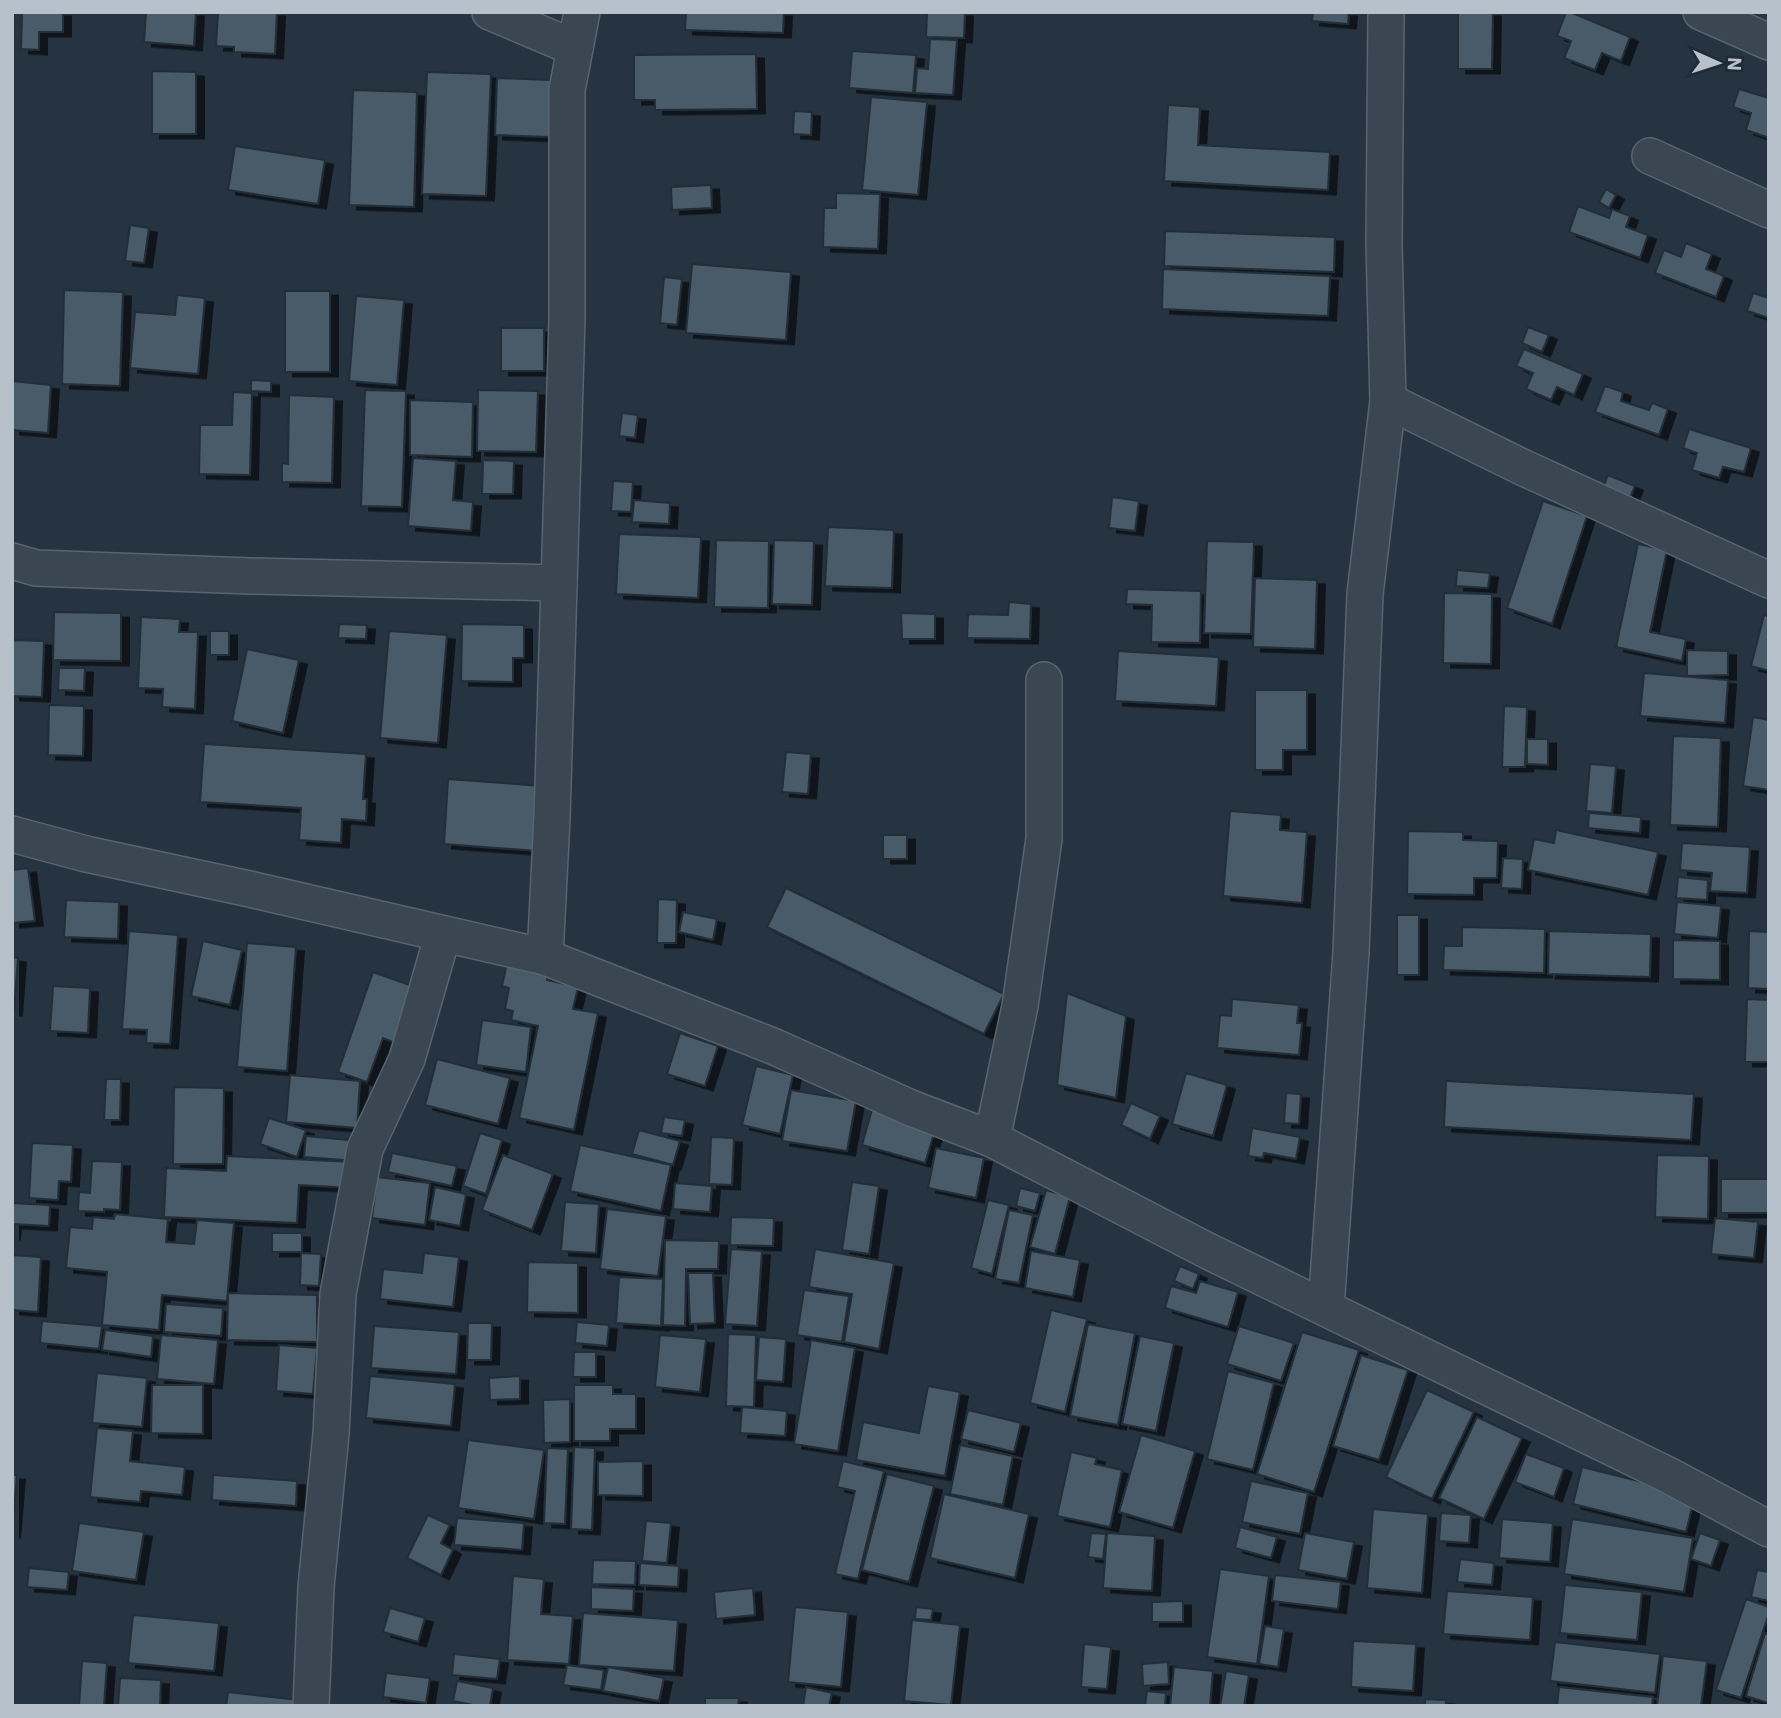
<svg xmlns="http://www.w3.org/2000/svg" width="1781" height="1718" viewBox="0 0 1781 1718" font-family="'IBM Plex Sans',sans-serif">
  <defs>
    <filter id="shadow"><feDropShadow dx="8" dy="4.5" stdDeviation="0" flood-color="#0009"/></filter>
  </defs>
  <rect width="100%" height="100%" fill="#263441"/>
  <!-- building -->
  <g fill="#4a5a67" stroke="#212d38" stroke-width="2" filter="url(#shadow)">
    <polygon points="22,12 63,12 63,32 39,32 39,50 21,49"/>
    <polygon points="146,12 196,12 194,46 144,42"/>
    <polygon points="218,12 277,12 275,54 234,52 234,47 216,46"/>
    <polygon points="686,12 784,12 783,33 685,30"/>
    <polygon points="927,12 965,12 964,38 926,37"/>
    <polygon points="1313,12 1349,12 1348,24 1312,21"/>
    <polygon points="1458,12 1493,12 1492,69 1458,69"/>
    <polygon points="1566,12 1570,12 1630,37 1621,61 1602,53 1595,70 1564,58 1571,41 1557,36"/>
    <polygon points="930,39 957,40 953,95 915,93 917,68 928,69"/>
    <polygon points="852,51 916,55 913,93 849,88"/>
    <polygon points="756,54 757,109 655,110 655,100 634,100 634,55"/>
    <polygon points="152,71 196,72 196,134 152,134"/>
    <polygon points="427,72 491,74 486,196 422,194"/>
    <polygon points="497,78 551,80 549,137 495,135"/>
    <polygon points="1739,89 1769,98 1769,138 1746,130 1751,113 1733,107"/>
    <polygon points="353,90 417,92 414,207 349,205"/>
    <polygon points="871,97 927,102 918,195 862,190"/>
    <polygon points="1168,105 1200,107 1198,145 1330,152 1328,190 1164,181"/>
    <polygon points="794,111 812,112 811,135 793,134"/>
    <polygon points="235,146 325,160 318,204 228,190"/>
    <polygon points="711,185 712,208 672,210 671,187"/>
    <polygon points="1606,189 1616,195 1609,208 1599,202"/>
    <polygon points="836,193 880,194 878,249 823,247 824,208 836,208"/>
    <polygon points="1578,206 1609,218 1612,209 1630,216 1626,227 1648,235 1640,258 1569,232"/>
    <polygon points="130,225 149,228 144,263 125,261"/>
    <polygon points="1165,231 1335,237 1334,272 1164,266"/>
    <polygon points="1686,243 1712,254 1706,269 1724,276 1716,297 1655,273 1664,250 1681,257"/>
    <polygon points="692,264 791,272 786,340 686,333"/>
    <polygon points="1163,269 1330,276 1328,316 1162,309"/>
    <polygon points="664,277 682,279 677,325 660,323"/>
    <polygon points="64,290 123,292 120,386 62,384"/>
    <polygon points="1769,290 1769,318 1747,311 1753,293 1766,297"/>
    <rect x="285" y="291" width="45" height="81"/>
    <polygon points="177,295 205,298 198,374 130,368 135,312 175,315"/>
    <polygon points="356,296 404,300 397,385 349,381"/>
    <polygon points="1528,327 1549,335 1542,352 1522,343"/>
    <rect x="501" y="328" width="43" height="43"/>
    <polygon points="1524,349 1583,374 1574,395 1557,387 1551,400 1526,389 1533,373 1516,366"/>
    <polygon points="251,380 271,381 271,392 251,391"/>
    <polygon points="12,381 51,385 48,433 12,430"/>
    <polygon points="1605,386 1623,392 1621,401 1649,410 1652,403 1668,409 1659,435 1595,412"/>
    <polygon points="365,390 406,391 402,507 361,506"/>
    <polygon points="478,390 538,391 536,452 477,451"/>
    <polygon points="233,392 252,393 250,475 199,474 200,425 232,425"/>
    <polygon points="289,395 334,397 332,483 282,482 282,463 288,464"/>
    <polygon points="410,400 473,402 472,457 410,455"/>
    <polygon points="622,413 638,415 635,438 619,436"/>
    <polygon points="1689,429 1751,448 1744,472 1723,467 1719,478 1692,470 1697,453 1683,448"/>
    <polygon points="413,458 456,461 453,500 473,502 471,531 408,526"/>
    <polygon points="483,460 514,461 513,494 482,494"/>
    <polygon points="1608,475 1635,486 1628,503 1601,492"/>
    <polygon points="613,481 633,482 631,512 611,511"/>
    <polygon points="1112,497 1139,501 1135,531 1109,528"/>
    <polygon points="634,500 670,503 669,524 632,522"/>
    <polygon points="1543,501 1587,516 1552,624 1507,608"/>
    <polygon points="828,527 894,530 892,588 825,586"/>
    <polygon points="619,534 701,537 698,598 616,594"/>
    <polygon points="716,540 769,541 768,608 714,607"/>
    <polygon points="774,540 814,541 812,605 772,604"/>
    <polygon points="1207,541 1254,542 1251,634 1204,633"/>
    <polygon points="1638,544 1667,550 1650,632 1686,639 1682,661 1616,647"/>
    <polygon points="1457,570 1490,573 1488,588 1456,586"/>
    <polygon points="1255,578 1317,580 1315,649 1253,647"/>
    <polygon points="1127,589 1201,591 1200,643 1151,642 1152,605 1126,604"/>
    <polygon points="1444,593 1492,594 1491,664 1443,663"/>
    <polygon points="1009,602 1031,604 1030,639 967,638 968,614 1008,615"/>
    <polygon points="54,612 121,613 121,661 53,660"/>
    <polygon points="901,613 935,614 935,639 902,639"/>
    <polygon points="1764,615 1769,616 1769,671 1751,666"/>
    <polygon points="141,617 180,619 179,632 198,632 195,709 162,707 163,689 138,688"/>
    <polygon points="339,624 367,625 366,639 338,638"/>
    <polygon points="462,624 524,625 524,658 513,658 513,682 461,681"/>
    <rect x="210" y="631" width="19" height="24"/>
    <polygon points="389,631 447,635 438,743 380,738"/>
    <polygon points="12,640 44,641 42,697 12,696"/>
    <polygon points="247,649 299,660 283,733 232,721"/>
    <polygon points="1687,650 1728,651 1728,675 1687,676"/>
    <polygon points="1118,651 1219,657 1216,706 1115,701"/>
    <polygon points="59,668 85,668 84,691 58,690"/>
    <polygon points="1644,673 1728,680 1725,723 1640,716"/>
    <polygon points="1255,690 1307,690 1307,750 1283,750 1283,770 1255,770"/>
    <polygon points="49,705 84,706 83,756 48,755"/>
    <polygon points="1504,706 1527,707 1525,767 1502,767"/>
    <polygon points="1753,717 1769,720 1769,790 1743,786"/>
    <polygon points="1673,736 1721,738 1718,827 1670,825"/>
    <polygon points="1527,739 1548,739 1548,765 1527,764"/>
    <polygon points="204,744 366,754 363,799 367,799 366,821 342,819 341,843 299,840 301,808 200,802"/>
    <polygon points="786,752 811,754 808,794 782,792"/>
    <polygon points="1590,764 1616,766 1612,813 1586,811"/>
    <polygon points="448,779 542,786 538,851 444,844"/>
    <polygon points="1230,811 1281,815 1280,830 1307,832 1302,903 1223,896"/>
    <polygon points="1589,813 1641,817 1640,833 1588,828"/>
    <polygon points="1556,830 1658,852 1648,895 1528,870 1534,839 1554,843"/>
    <polygon points="1408,831 1463,832 1463,840 1498,841 1497,878 1474,878 1474,895 1407,894"/>
    <rect x="883" y="835" width="24" height="24"/>
    <polygon points="1682,843 1750,847 1747,893 1710,891 1712,873 1680,870"/>
    <polygon points="1503,858 1523,859 1522,889 1501,888"/>
    <polygon points="28,868 35,921 12,923 12,870"/>
    <polygon points="1678,877 1708,880 1707,900 1676,898"/>
    <polygon points="786,888 1004,994 984,1034 767,927"/>
    <polygon points="658,899 677,900 676,943 657,943"/>
    <polygon points="66,900 119,902 118,939 64,937"/>
    <polygon points="1677,902 1721,906 1718,938 1674,934"/>
    <polygon points="683,912 717,919 713,940 679,932"/>
    <rect x="1397" y="915" width="22" height="60"/>
    <polygon points="1462,927 1545,929 1544,973 1443,970 1444,946 1462,946"/>
    <polygon points="129,931 178,935 170,1044 146,1043 147,1030 122,1029"/>
    <polygon points="1549,931 1651,934 1650,977 1548,974"/>
    <polygon points="1749,931 1769,932 1769,989 1748,988"/>
    <polygon points="1673,940 1720,941 1720,980 1673,979"/>
    <polygon points="203,941 242,950 230,1005 191,996"/>
    <polygon points="247,943 296,947 287,1071 237,1067"/>
    <polygon points="12,957 18,958 14,1011 12,1011"/>
    <polygon points="508,958 549,967 547,980 578,987 573,1009 598,1013 574,1130 519,1118 538,1026 511,1020 513,1011 505,1009 509,988 502,986"/>
    <polygon points="373,972 421,989 401,1045 383,1038 367,1082 338,1072"/>
    <polygon points="53,986 90,988 88,1033 50,1031"/>
    <polygon points="1067,993 1126,1016 1116,1098 1057,1085"/>
    <polygon points="1232,999 1299,1005 1297,1023 1302,1023 1299,1055 1217,1048 1220,1015 1231,1016"/>
    <polygon points="1747,999 1769,1000 1769,1062 1745,1062"/>
    <polygon points="482,1020 531,1027 526,1072 476,1065"/>
    <polygon points="680,1033 718,1046 705,1086 667,1074"/>
    <polygon points="437,1059 510,1078 498,1124 425,1105"/>
    <polygon points="756,1066 793,1075 780,1134 742,1125"/>
    <polygon points="1186,1073 1227,1085 1213,1136 1172,1124"/>
    <polygon points="290,1075 360,1081 357,1128 286,1122"/>
    <polygon points="106,1079 121,1079 120,1120 104,1120"/>
    <polygon points="1446,1081 1694,1094 1691,1140 1444,1127"/>
    <polygon points="174,1087 224,1088 223,1164 173,1164"/>
    <polygon points="791,1090 856,1101 847,1151 782,1141"/>
    <polygon points="1286,1093 1301,1094 1299,1124 1284,1123"/>
    <polygon points="1131,1103 1160,1116 1150,1139 1121,1125"/>
    <polygon points="873,1106 937,1124 925,1163 862,1145"/>
    <polygon points="664,1117 685,1120 682,1136 661,1133"/>
    <polygon points="269,1118 306,1130 297,1157 260,1144"/>
    <polygon points="1252,1128 1300,1137 1296,1159 1264,1153 1263,1158 1248,1156"/>
    <polygon points="639,1130 680,1141 673,1165 632,1154"/>
    <polygon points="480,1133 502,1140 486,1194 463,1186"/>
    <polygon points="306,1136 360,1141 358,1161 304,1157"/>
    <polygon points="711,1137 734,1138 732,1185 709,1184"/>
    <polygon points="32,1143 73,1145 71,1182 59,1181 58,1200 29,1198"/>
    <polygon points="580,1145 671,1165 661,1211 570,1191"/>
    <polygon points="936,1148 984,1158 976,1198 928,1188"/>
    <polygon points="392,1153 457,1166 452,1186 388,1172"/>
    <polygon points="503,1155 553,1174 532,1230 482,1210"/>
    <polygon points="1657,1155 1709,1156 1708,1219 1655,1217"/>
    <polygon points="227,1156 353,1162 353,1188 299,1185 297,1223 164,1217 166,1168 226,1171"/>
    <polygon points="92,1161 122,1162 120,1210 104,1209 104,1212 78,1211 79,1192 90,1193"/>
    <polygon points="377,1177 430,1183 425,1225 372,1218"/>
    <rect x="1721" y="1179" width="48" height="34"/>
    <polygon points="852,1182 879,1186 869,1254 842,1250"/>
    <polygon points="675,1183 712,1186 710,1212 673,1209"/>
    <polygon points="435,1187 466,1194 460,1226 429,1220"/>
    <polygon points="1020,1188 1040,1193 1035,1211 1016,1206"/>
    <polygon points="1046,1190 1070,1197 1055,1254 1030,1247"/>
    <polygon points="988,1200 1009,1205 992,1274 971,1268"/>
    <polygon points="565,1202 599,1204 596,1253 561,1251"/>
    <polygon points="12,1203 50,1205 49,1226 13,1224 12,1236"/>
    <polygon points="607,1209 666,1216 658,1276 600,1269"/>
    <polygon points="1009,1210 1033,1215 1019,1283 995,1279"/>
    <polygon points="115,1214 168,1219 166,1242 194,1244 197,1220 234,1223 227,1301 162,1295 159,1330 102,1325 107,1272 66,1268 70,1227 92,1229 93,1217 114,1219"/>
    <polygon points="731,1217 774,1218 773,1246 730,1245"/>
    <polygon points="1715,1218 1758,1222 1754,1258 1711,1254"/>
    <rect x="272" y="1233" width="30" height="19"/>
    <polygon points="665,1240 719,1241 718,1269 686,1269 685,1326 663,1325"/>
    <polygon points="731,1249 762,1251 757,1326 725,1324"/>
    <polygon points="815,1249 894,1263 879,1349 844,1342 852,1294 809,1287"/>
    <polygon points="1031,1251 1080,1260 1073,1297 1025,1288"/>
    <polygon points="301,1253 321,1254 319,1286 300,1285"/>
    <polygon points="424,1253 459,1257 453,1307 380,1299 383,1269 422,1273"/>
    <polygon points="12,1255 41,1257 38,1312 12,1310"/>
    <polygon points="528,1262 578,1263 578,1313 527,1312"/>
    <polygon points="1180,1266 1199,1274 1193,1289 1174,1281"/>
    <polygon points="688,1273 713,1273 715,1323 690,1324"/>
    <polygon points="619,1277 663,1279 661,1326 616,1323"/>
    <polygon points="1200,1281 1238,1292 1228,1327 1165,1308 1171,1286 1196,1293"/>
    <polygon points="804,1290 849,1296 842,1342 797,1335"/>
    <polygon points="228,1293 317,1295 317,1342 227,1340"/>
    <polygon points="166,1304 223,1308 221,1336 164,1332"/>
    <polygon points="1051,1310 1087,1319 1065,1412 1030,1403"/>
    <polygon points="42,1321 102,1326 99,1349 40,1343"/>
    <polygon points="577,1322 609,1325 607,1346 575,1343"/>
    <polygon points="468,1323 492,1323 491,1360 467,1360"/>
    <polygon points="1088,1324 1135,1333 1118,1425 1070,1416"/>
    <polygon points="374,1326 459,1332 456,1374 371,1368"/>
    <polygon points="1239,1326 1294,1343 1281,1381 1227,1364"/>
    <polygon points="105,1330 153,1336 151,1357 102,1350"/>
    <polygon points="1302,1332 1359,1350 1314,1492 1257,1474"/>
    <polygon points="728,1334 756,1335 754,1407 726,1406"/>
    <polygon points="161,1335 218,1340 214,1384 157,1379"/>
    <polygon points="660,1335 706,1339 700,1392 655,1387"/>
    <polygon points="1140,1336 1174,1343 1156,1431 1122,1424"/>
    <polygon points="759,1337 786,1339 783,1382 756,1380"/>
    <polygon points="811,1340 855,1348 838,1451 794,1444"/>
    <polygon points="279,1345 317,1348 313,1394 276,1391"/>
    <polygon points="574,1352 596,1352 596,1377 573,1377"/>
    <polygon points="1361,1355 1408,1370 1379,1460 1333,1446"/>
    <polygon points="1228,1371 1274,1383 1253,1470 1207,1459"/>
    <polygon points="97,1373 147,1378 142,1427 92,1423"/>
    <polygon points="370,1376 455,1384 451,1426 366,1418"/>
    <polygon points="520,1376 520,1399 490,1400 489,1378"/>
    <polygon points="152,1385 203,1385 203,1434 151,1433"/>
    <polygon points="574,1385 613,1385 613,1394 636,1394 636,1429 610,1429 610,1441 574,1441"/>
    <polygon points="928,1386 960,1392 945,1476 856,1460 863,1422 919,1433"/>
    <polygon points="1427,1390 1474,1412 1432,1499 1386,1477"/>
    <polygon points="570,1399 570,1442 544,1443 543,1400"/>
    <polygon points="742,1407 787,1411 785,1436 740,1433"/>
    <polygon points="968,1410 1021,1423 1014,1452 961,1439"/>
    <polygon points="1477,1417 1522,1438 1484,1519 1439,1498"/>
    <polygon points="97,1428 133,1431 130,1461 185,1467 182,1495 141,1491 140,1502 90,1497"/>
    <polygon points="1141,1435 1195,1451 1173,1528 1119,1512"/>
    <polygon points="468,1440 544,1450 534,1519 458,1508"/>
    <polygon points="960,1445 1013,1456 1003,1505 950,1494"/>
    <polygon points="574,1447 595,1448 592,1530 571,1529"/>
    <polygon points="547,1448 568,1449 565,1524 544,1523"/>
    <polygon points="1071,1452 1097,1458 1095,1464 1122,1470 1110,1527 1057,1516"/>
    <polygon points="1526,1454 1564,1468 1554,1497 1515,1482"/>
    <polygon points="643,1461 643,1496 598,1495 598,1462"/>
    <polygon points="843,1461 884,1471 858,1579 835,1574 855,1491 837,1487"/>
    <polygon points="1582,1467 1695,1495 1686,1532 1573,1504"/>
    <polygon points="887,1474 934,1486 909,1582 862,1570"/>
    <polygon points="12,1475 17,1475 12,1534"/>
    <polygon points="213,1475 297,1481 296,1506 212,1500"/>
    <polygon points="1251,1481 1308,1493 1300,1534 1242,1522"/>
    <polygon points="944,1494 1029,1514 1015,1578 930,1558"/>
    <polygon points="1373,1509 1428,1514 1422,1593 1367,1588"/>
    <polygon points="1441,1513 1471,1515 1469,1543 1439,1541"/>
    <polygon points="428,1515 450,1525 441,1543 453,1550 441,1575 407,1558"/>
    <polygon points="457,1518 524,1523 522,1550 454,1545"/>
    <polygon points="1502,1519 1553,1523 1550,1562 1499,1558"/>
    <polygon points="1572,1519 1693,1538 1684,1592 1564,1574"/>
    <polygon points="646,1521 671,1523 667,1563 642,1561"/>
    <polygon points="79,1523 144,1532 136,1580 72,1571"/>
    <polygon points="1240,1527 1277,1537 1271,1558 1235,1548"/>
    <polygon points="1091,1533 1106,1534 1103,1559 1088,1557"/>
    <polygon points="1107,1533 1155,1536 1152,1591 1103,1588"/>
    <polygon points="1305,1533 1354,1542 1347,1579 1298,1570"/>
    <polygon points="1700,1533 1720,1540 1711,1566 1691,1559"/>
    <polygon points="1460,1559 1494,1563 1492,1585 1457,1582"/>
    <polygon points="593,1560 636,1561 635,1585 592,1584"/>
    <polygon points="640,1563 679,1566 678,1587 639,1585"/>
    <polygon points="29,1568 69,1572 67,1590 27,1587"/>
    <polygon points="1220,1569 1269,1576 1257,1664 1207,1657"/>
    <polygon points="1757,1570 1769,1572 1769,1601 1751,1597"/>
    <polygon points="1275,1575 1341,1582 1338,1609 1272,1601"/>
    <polygon points="513,1576 544,1579 541,1614 573,1616 569,1664 507,1660"/>
    <polygon points="1565,1585 1642,1592 1637,1640 1560,1633"/>
    <polygon points="591,1587 634,1589 633,1611 591,1609"/>
    <polygon points="753,1588 755,1615 716,1619 714,1592"/>
    <polygon points="1447,1591 1533,1597 1530,1640 1443,1634"/>
    <polygon points="1746,1599 1769,1607 1769,1613 1741,1698 1716,1690"/>
    <polygon points="1183,1601 1183,1622 1152,1622 1152,1602"/>
    <polygon points="795,1607 848,1612 841,1687 788,1682"/>
    <polygon points="916,1607 933,1609 931,1620 915,1619"/>
    <polygon points="390,1608 425,1618 418,1642 383,1632"/>
    <polygon points="583,1613 678,1620 674,1671 579,1665"/>
    <polygon points="133,1615 219,1623 214,1671 128,1663"/>
    <polygon points="912,1620 960,1625 951,1705 904,1701"/>
    <polygon points="1265,1626 1284,1629 1278,1667 1259,1664"/>
    <polygon points="1765,1633 1769,1635 1768,1703 1746,1696"/>
    <polygon points="1353,1641 1416,1644 1413,1691 1351,1687"/>
    <polygon points="1555,1642 1660,1654 1655,1693 1550,1681"/>
    <polygon points="1084,1644 1111,1647 1107,1689 1081,1687"/>
    <polygon points="454,1654 500,1659 497,1679 452,1675"/>
    <polygon points="1663,1656 1707,1661 1701,1706 1657,1706"/>
    <polygon points="82,1661 107,1663 104,1706 79,1706"/>
    <polygon points="1168,1662 1169,1684 1143,1686 1142,1664"/>
    <polygon points="567,1665 604,1670 601,1690 563,1685"/>
    <polygon points="608,1667 664,1678 659,1701 603,1691"/>
    <polygon points="1174,1667 1213,1671 1210,1706 1170,1706"/>
    <polygon points="1226,1671 1249,1675 1244,1706 1220,1706"/>
    <polygon points="386,1673 430,1678 426,1703 383,1697"/>
    <polygon points="120,1678 161,1680 160,1706 118,1706"/>
    <polygon points="457,1681 493,1688 490,1706 478,1706 453,1701"/>
    <polygon points="806,1687 832,1693 829,1706 803,1706"/>
    <polygon points="1559,1687 1653,1697 1652,1706 1557,1706"/>
    <polygon points="1147,1691 1166,1693 1165,1706 1145,1706"/>
    <polygon points="228,1692 299,1700 298,1706 226,1706"/>
    <polygon points="705,1698 739,1698 738,1706 705,1706"/>
    <polygon points="1425,1699 1446,1700 1446,1706 1425,1706"/>
  </g>
  <g fill="none" stroke-linecap="round" stroke-linejoin="round">
    <!-- minor casing -->
    <g stroke="#58646e" stroke-width="38">
      <g id="minor">
        <polyline points="490,12 575,48"/>
        <polyline points="1701,12 1769,42"/>
        <polyline points="1650,156 1769,210"/>
        <polyline points="1388,401 1522,467 1769,580"/>
        <polyline points="12,561 36,568 250,576 559,583"/>
        <polyline points="12,834 86,854 254,890 545,957 775,1047 911,1108 992,1139 1208,1251 1668,1475 1769,1529"/>
        <polyline points="545,957 552,818 567,319 567,90 582,12"/>
        <polyline points="992,1139 1020,1006 1044,839 1044,680"/>
        <polyline points="1326,1308 1351,952 1365,594 1388,401 1384,244 1386,12"/>
        <polyline points="311,1706 316,1587 331,1434 338,1294 365,1149 407,1059 443,934"/>
      </g>
    </g>
    <!-- minor -->
    <use href="#minor" stroke="#3a4651" stroke-width="35"/>
  </g>
  <!-- border -->
  <rect width="1781" height="1718" fill="none" stroke="#b7c1cb" stroke-width="28"/>
  <!-- north arrow -->
  <g transform="translate(1718 63) rotate(93)" stroke="#1f2b36" stroke-width="5" paint-order="stroke">
  <path d="M0-5L12 26L0 18L-12 26Z" fill="#b7c1cb"/>
  <text y="-10" font-size="19" font-weight="bold" text-anchor="middle" fill="#b7c1cb">N</text>
  </g>
</svg>
